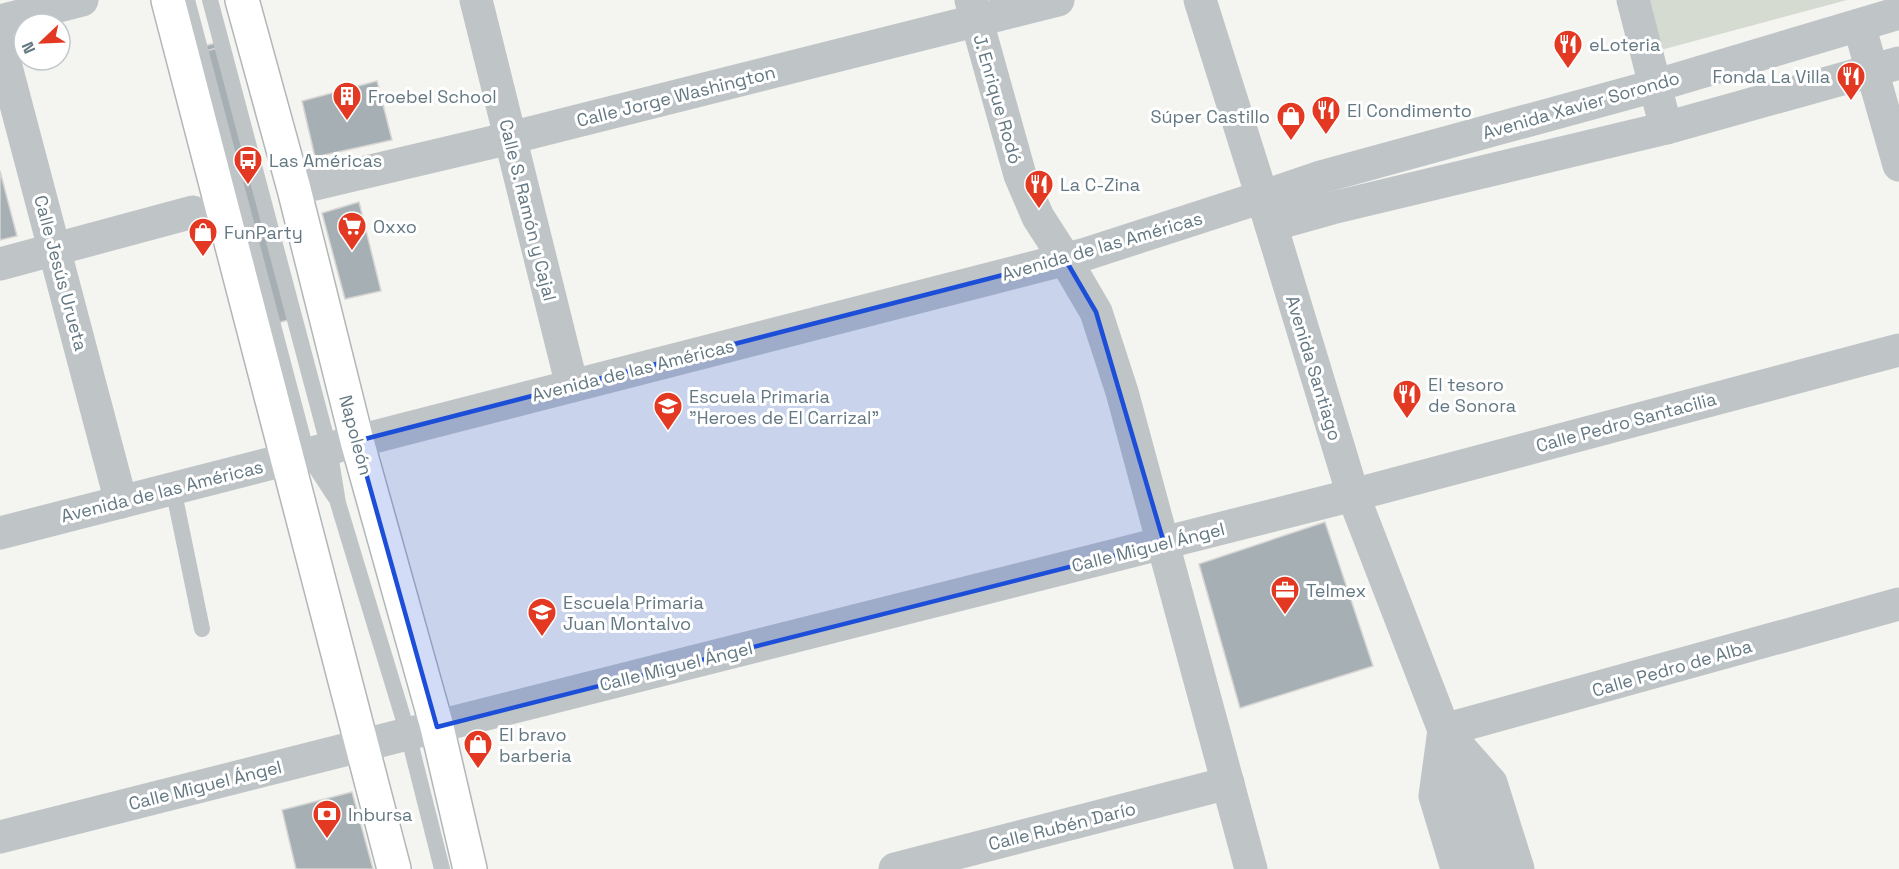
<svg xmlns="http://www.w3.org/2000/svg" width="1899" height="869" viewBox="0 0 1899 869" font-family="'Space Grotesk',sans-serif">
  <rect width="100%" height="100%" fill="#f4f4f0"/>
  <!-- green -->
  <polygon fill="#d6dbd1" points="1643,0 1847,0 1657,51"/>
  <!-- building -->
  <g fill="#a6b0b4" stroke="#d6d5d3" stroke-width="1.5">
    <polygon points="216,43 220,57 208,60 204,46"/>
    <polygon points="224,46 296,318 270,325 199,53"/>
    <polygon points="377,81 392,140 315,157 302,101"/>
    <polygon points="0,171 17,236 0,240"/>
    <polygon points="359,202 381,291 345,299 322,213"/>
    <polygon points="1325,522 1373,666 1240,708 1199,564"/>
    <polygon points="352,792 373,869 296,869 282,810"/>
  </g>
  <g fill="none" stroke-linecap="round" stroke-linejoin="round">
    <!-- primary casing -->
    <g stroke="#b0b6b9" stroke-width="36">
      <g id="primary">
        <polyline points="168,0 394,869"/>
        <polyline points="242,0 294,189 357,441 437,727 470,869"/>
      </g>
    </g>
    <!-- service -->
    <g stroke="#bfc4c6" stroke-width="16">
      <polyline points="187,0 307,454 335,497"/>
      <polyline points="210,0 329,448 338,503 408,734 442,869"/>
      <polyline points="173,488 202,629"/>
    </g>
    <!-- minor -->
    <g stroke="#bfc4c6" stroke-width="33">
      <polyline points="476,0 572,386"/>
      <polyline points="971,0 1020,175 1038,217 1065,259 1096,312 1122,392 1251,869"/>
      <polyline points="1633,0 1666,128"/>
      <polyline points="0,21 82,0"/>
      <polyline points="1859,25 1899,165"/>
      <polyline points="0,44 121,502"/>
      <polyline points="294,189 510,138 1058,0"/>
      <polyline points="0,264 193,212"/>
      <polyline points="0,533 1086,254 1262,197"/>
      <polyline points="1444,730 1899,604"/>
      <polyline points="1444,730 1491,783 1518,869"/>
      <polyline points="1444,730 1435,796 1457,869"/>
      <polyline points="0,837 1353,495 1899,350"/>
      <polyline points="895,869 1228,783"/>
    </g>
    <!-- tertiary -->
    <g stroke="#bfc4c6" stroke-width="33">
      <polyline points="1200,0 1271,225 1353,495 1444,730 1489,869"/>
      <polyline points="1262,197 1321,177 1654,86 1899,13"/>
      <polyline points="1271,225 1332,208 1666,128 1899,63"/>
    </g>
    <!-- primary -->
    <use href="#primary" stroke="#fff" stroke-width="33"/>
  </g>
  <!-- marked area -->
  <path fill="#1d4ed8" fill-opacity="0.2" stroke="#1d4ed8" stroke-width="4.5" stroke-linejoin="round" d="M1065,259L1096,312L1164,543L437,727L357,441Z"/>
  <!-- icons -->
  <defs>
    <g id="restaurant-pin" transform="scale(1.5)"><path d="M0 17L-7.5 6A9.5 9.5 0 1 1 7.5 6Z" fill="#e33821" stroke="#fff"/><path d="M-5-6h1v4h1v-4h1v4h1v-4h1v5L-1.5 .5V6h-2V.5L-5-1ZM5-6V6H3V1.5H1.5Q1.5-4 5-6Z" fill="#fff"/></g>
    <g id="building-pin" transform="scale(1.5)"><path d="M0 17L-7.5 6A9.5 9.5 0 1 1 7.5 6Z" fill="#e33821" stroke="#fff"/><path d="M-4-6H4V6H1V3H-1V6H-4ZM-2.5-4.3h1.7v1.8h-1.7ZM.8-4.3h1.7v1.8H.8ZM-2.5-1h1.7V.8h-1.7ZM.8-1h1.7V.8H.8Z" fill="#fff"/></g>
    <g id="shop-pin" transform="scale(1.5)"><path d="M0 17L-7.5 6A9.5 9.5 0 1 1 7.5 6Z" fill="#e33821" stroke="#fff"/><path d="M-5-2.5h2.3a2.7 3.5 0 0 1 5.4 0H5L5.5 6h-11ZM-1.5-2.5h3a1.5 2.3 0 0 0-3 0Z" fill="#fff"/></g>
    <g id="bus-pin" transform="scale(1.5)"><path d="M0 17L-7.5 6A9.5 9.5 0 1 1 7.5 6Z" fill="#e33821" stroke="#fff"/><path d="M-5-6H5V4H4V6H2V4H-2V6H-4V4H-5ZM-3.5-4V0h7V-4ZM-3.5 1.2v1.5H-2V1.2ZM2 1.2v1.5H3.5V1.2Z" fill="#fff"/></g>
    <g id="supermarket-pin" transform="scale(1.5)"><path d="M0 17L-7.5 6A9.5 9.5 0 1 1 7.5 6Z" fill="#e33821" stroke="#fff"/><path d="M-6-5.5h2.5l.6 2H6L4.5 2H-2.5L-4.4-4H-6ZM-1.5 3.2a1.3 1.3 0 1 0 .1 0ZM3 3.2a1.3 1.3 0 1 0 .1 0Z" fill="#fff"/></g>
    <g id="school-pin" transform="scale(1.5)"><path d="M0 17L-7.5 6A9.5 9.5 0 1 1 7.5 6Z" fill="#e33821" stroke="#fff"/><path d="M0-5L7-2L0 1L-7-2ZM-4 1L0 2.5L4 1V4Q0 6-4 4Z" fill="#fff"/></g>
    <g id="office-pin" transform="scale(1.5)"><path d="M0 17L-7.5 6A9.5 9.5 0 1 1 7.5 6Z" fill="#e33821" stroke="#fff"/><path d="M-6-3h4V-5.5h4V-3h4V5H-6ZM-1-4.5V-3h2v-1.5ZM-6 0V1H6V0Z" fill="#fff"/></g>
    <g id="bank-pin" transform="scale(1.5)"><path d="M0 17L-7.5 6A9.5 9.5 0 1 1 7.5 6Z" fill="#e33821" stroke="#fff"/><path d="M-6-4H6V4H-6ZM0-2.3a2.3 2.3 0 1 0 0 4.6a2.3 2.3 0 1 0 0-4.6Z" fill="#fff"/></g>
  </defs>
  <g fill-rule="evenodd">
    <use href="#restaurant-pin" x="1568" y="44"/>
    <use href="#restaurant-pin" x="1851" y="76"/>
    <use href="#building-pin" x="347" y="96"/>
    <use href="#restaurant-pin" x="1326" y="110"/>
    <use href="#shop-pin" x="1291" y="116"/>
    <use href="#bus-pin" x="248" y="160"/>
    <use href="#restaurant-pin" x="1039" y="184"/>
    <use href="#supermarket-pin" x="352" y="226"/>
    <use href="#shop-pin" x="203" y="232"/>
    <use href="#restaurant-pin" x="1407" y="394"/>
    <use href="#school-pin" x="668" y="406"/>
    <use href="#office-pin" x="1285" y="590"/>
    <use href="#school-pin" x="542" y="612"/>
    <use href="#shop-pin" x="478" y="744"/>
    <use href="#bank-pin" x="327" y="814"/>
  </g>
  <g text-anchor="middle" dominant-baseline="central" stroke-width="6" stroke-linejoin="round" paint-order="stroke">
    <!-- poi labels -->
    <g font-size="18" fill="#637882" stroke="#fff" text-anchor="start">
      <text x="1589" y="44">eLoteria</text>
      <text x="1830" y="76" text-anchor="end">Fonda La Villa</text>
      <text x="368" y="96">Froebel School</text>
      <text x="1347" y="110">El Condimento</text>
      <text x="1270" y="116" text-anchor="end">Súper Castillo</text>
      <text x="269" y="160">Las Américas</text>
      <text x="1060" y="184">La C-Zina</text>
      <text x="373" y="226">Oxxo</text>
      <text x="224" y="232">FunParty</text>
      <text x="1428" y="384">El tesoro<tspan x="1428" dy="21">de Sonora</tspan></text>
      <text x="689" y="396">Escuela Primaria<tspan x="689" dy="21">"Heroes de El Carrizal"</tspan></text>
      <text x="1306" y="590">Telmex</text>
      <text x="563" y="602">Escuela Primaria<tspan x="563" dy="21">Juan Montalvo</tspan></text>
      <text x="499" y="734">El bravo<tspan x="499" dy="21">barberia</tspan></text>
      <text x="348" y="814">Inbursa</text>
    </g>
    <!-- street labels -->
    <g font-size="18" fill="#637882" stroke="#fff">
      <text transform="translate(676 96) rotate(-14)">Calle Jorge Washington</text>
      <text transform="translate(998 99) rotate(74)">J. Enrique Rodó</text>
      <text transform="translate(1581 105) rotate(-16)">Avenida Xavier Sorondo</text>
      <text transform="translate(528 210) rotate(76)">Calle S. Ramón y Cajal</text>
      <text transform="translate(1102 246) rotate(-16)">Avenida de las Américas</text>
      <text transform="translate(61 273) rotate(75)">Calle Jesús Urueta</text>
      <text transform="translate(1314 368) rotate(73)">Avenida Santiago</text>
      <text transform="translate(633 370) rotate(-14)">Avenida de las Américas</text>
      <text transform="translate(1626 422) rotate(-15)">Calle Pedro Santacilia</text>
      <text transform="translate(356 435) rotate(75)">Napoleón</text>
      <text transform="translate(162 491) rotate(-14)">Avenida de las Américas</text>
      <text transform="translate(1148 547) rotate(-14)">Calle Miguel Ángel</text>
      <text transform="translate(676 666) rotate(-14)">Calle Miguel Ángel</text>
      <text transform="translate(1672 668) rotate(-16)">Calle Pedro de Alba</text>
      <text transform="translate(205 785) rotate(-14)">Calle Miguel Ángel</text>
      <text transform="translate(1062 826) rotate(-14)">Calle Rubén Darío</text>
    </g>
  </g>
  <!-- north arrow -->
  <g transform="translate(42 42) rotate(247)"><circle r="28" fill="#ffffff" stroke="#c1c9cd" stroke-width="1.5"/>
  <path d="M0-4.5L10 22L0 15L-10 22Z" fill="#e33821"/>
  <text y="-9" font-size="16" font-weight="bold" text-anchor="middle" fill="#637882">N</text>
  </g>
</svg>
